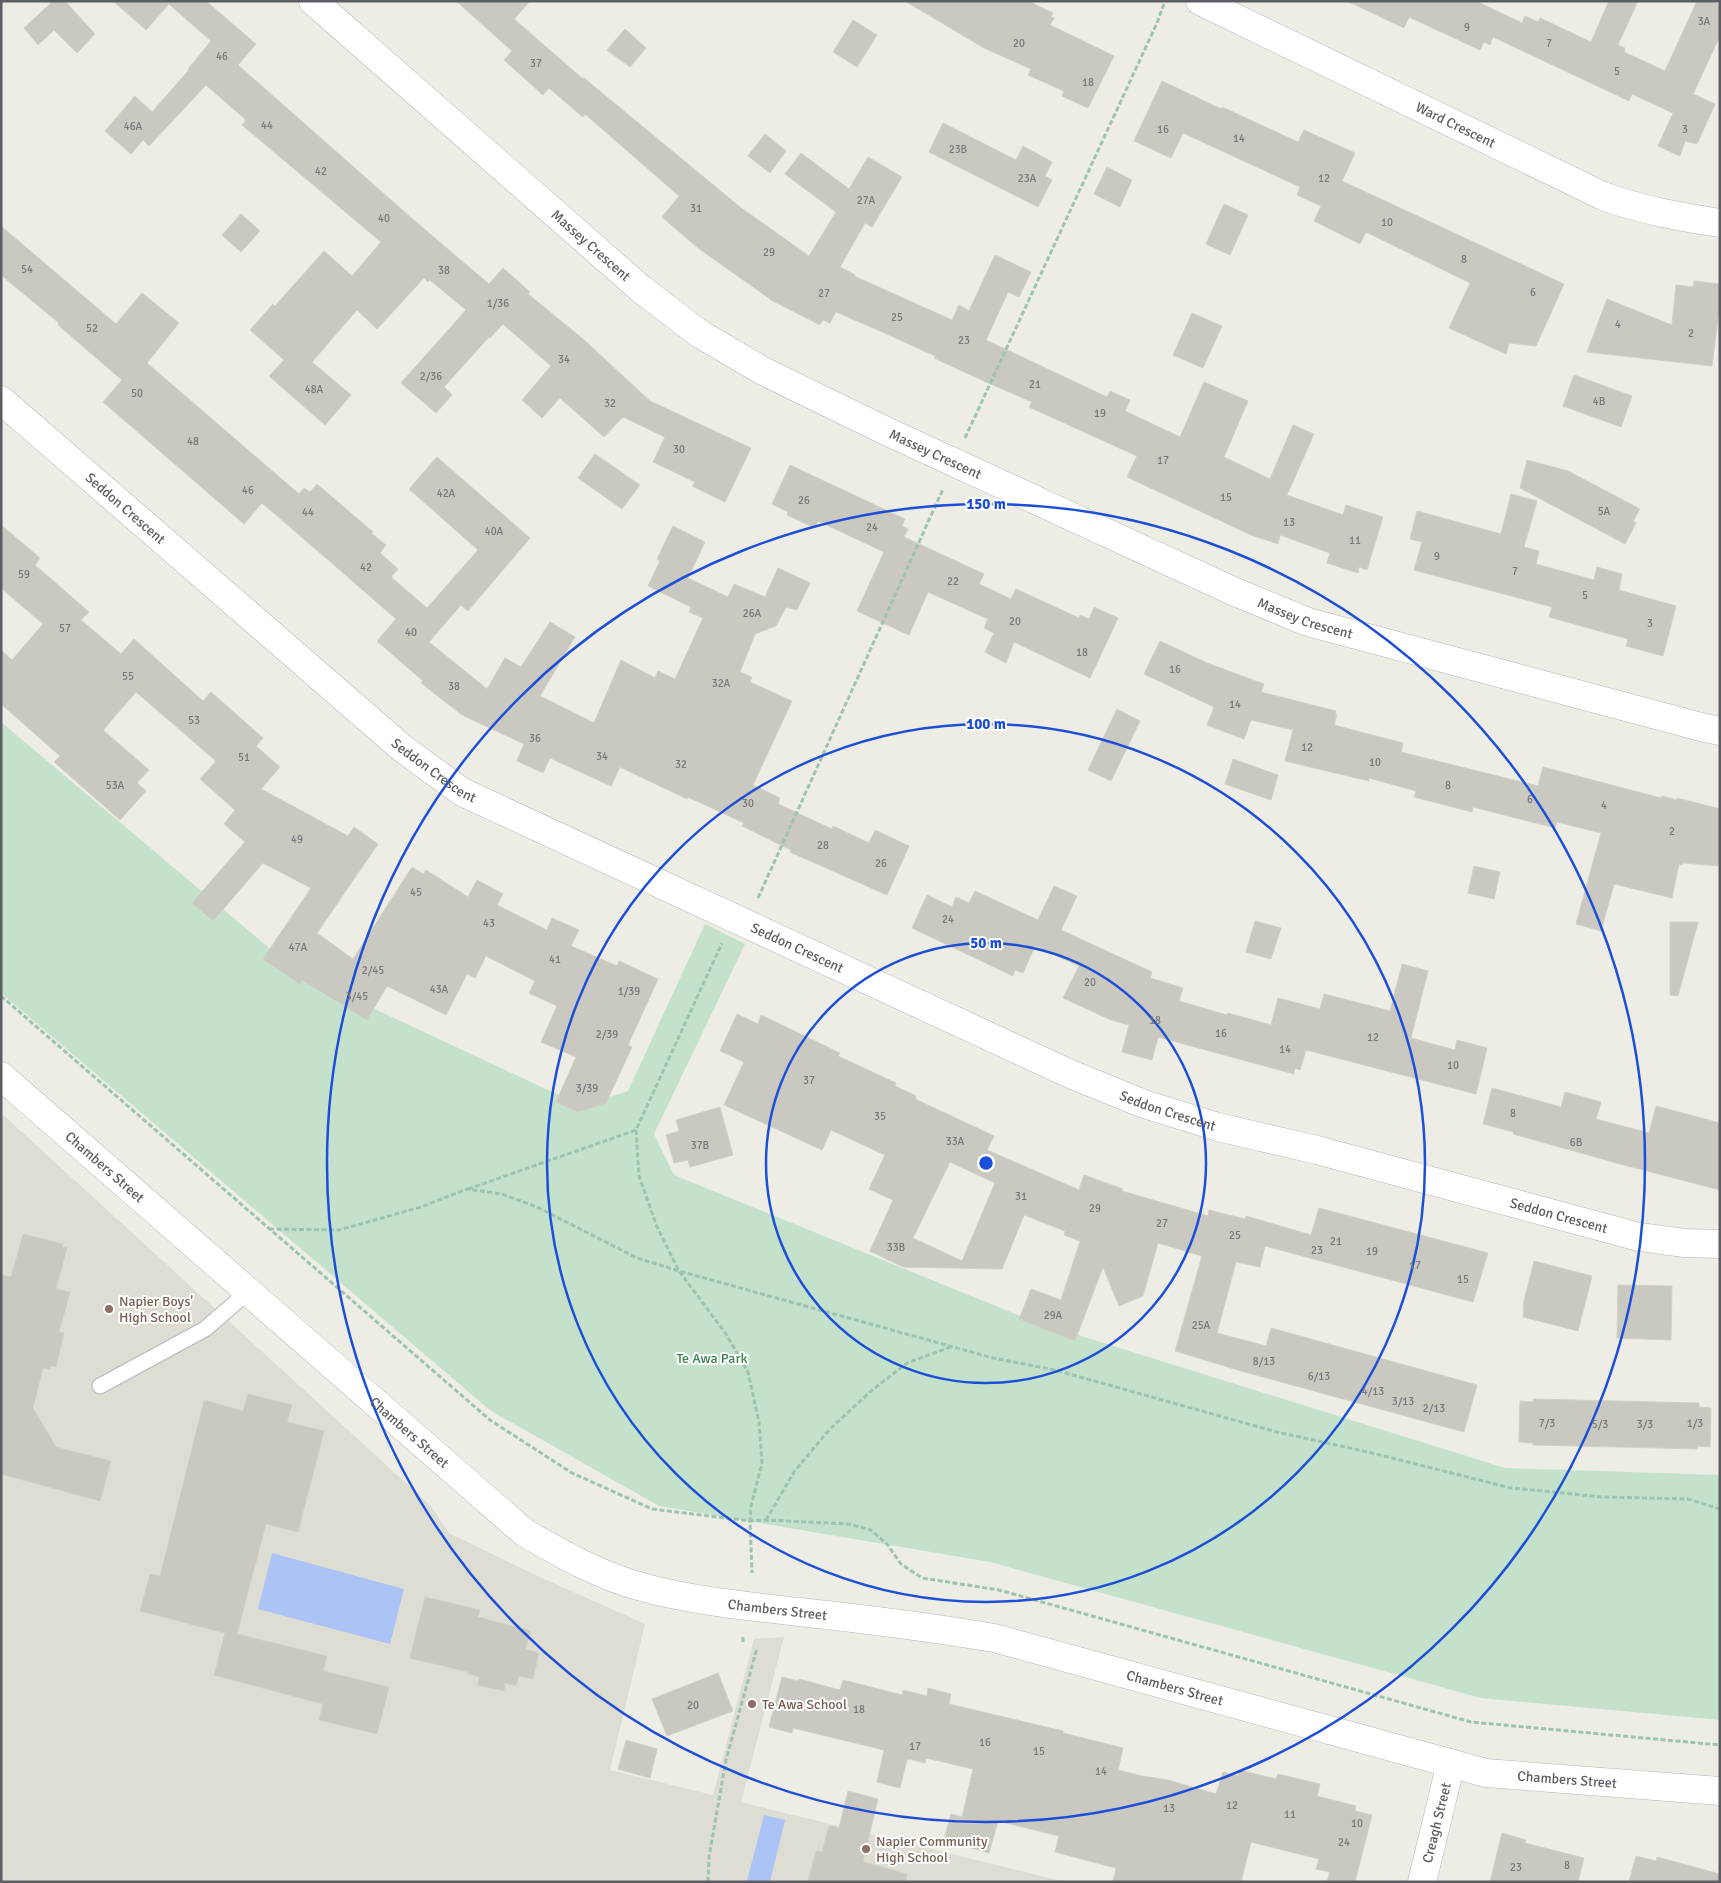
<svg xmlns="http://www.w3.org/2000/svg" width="1721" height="1883" viewBox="0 0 1721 1883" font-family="Signika,sans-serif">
  <rect width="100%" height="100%" fill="#edede5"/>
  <!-- education -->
  <polygon fill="#ddddd3" points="1,1113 430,1505 449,1533 531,1573 645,1624 610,1770 713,1795 754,1639 784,1637 741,1802 1066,1882 1,1882"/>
  <!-- green -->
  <polygon fill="#c4e2cb" points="1,722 300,974 582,1106 628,1091 705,924 745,944 654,1134 674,1175 1030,1320 1505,1468 1720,1475 1720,1720 1481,1698 990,1562 659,1506 491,1411 1,993"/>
  <!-- water -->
  <g fill="#acc3f6">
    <polygon points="272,1553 404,1589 390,1644 258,1609"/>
    <polygon points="764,1815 785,1820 770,1882 747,1881"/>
  </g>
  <!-- building -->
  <g fill="#c9c8c1" stroke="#d1d1c3" fill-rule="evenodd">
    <polygon points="53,1 65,1 95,34 77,53 54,30 38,45 24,28"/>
    <polygon points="113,1 206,1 256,44 238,65 416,222 489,284 503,268 530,292 528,294 583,339 650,401 751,448 725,502 692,486 695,482 653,462 665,437 623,417 604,437 560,398 542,418 522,400 551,366 503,324 490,338 489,337 444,387 452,395 436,413 401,383 466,310 430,280 428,282 424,278 377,329 357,310 312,362 351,395 325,425 269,376 284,360 250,330 273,304 275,306 324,251 352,276 381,242 242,125 246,120 206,85 149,146 143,140 131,154 105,131 135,96 152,112 189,70 188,69 211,41 169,4 146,30"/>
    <polygon points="456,1 530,1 514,19 583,79 584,78 740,207 809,256 836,212 785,174 801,153 849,189 868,157 902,177 872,227 865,223 840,267 855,275 854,276 952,320 959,305 969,311 995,255 1031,272 1019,297 1008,292 986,340 1107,397 1110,391 1130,400 1125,411 1180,437 1204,382 1248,401 1224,457 1270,479 1293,425 1314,434 1287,495 1343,515 1346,505 1383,517 1367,570 1359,567 1358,573 1327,563 1330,553 1280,535 1278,544 1251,535 1127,477 1137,456 1029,407 1032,402 986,382 934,358 935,356 878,330 836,312 830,323 823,320 820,325 773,301 698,248 662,217 679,196 585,114 583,117 549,88 543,95 504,60 512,51"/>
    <polygon points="905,1 1028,1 1053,13 1051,17 1054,18 1050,25 1114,56 1088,108 1062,96 1064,91 1028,75 1031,69 984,48"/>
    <polygon points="1347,1 1476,1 1522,23 1525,16 1538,22 1540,18 1591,42 1609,1 1638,1 1618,45 1625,48 1624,52 1665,71 1697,1 1710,1 1720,5 1720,36 1693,94 1715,104 1697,144 1685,141 1680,156 1658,146 1673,113 1632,94 1629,101 1493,37 1490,45 1484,42 1480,50 1409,17 1404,28"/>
    <polygon points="853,20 877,35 857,67 833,52"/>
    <polygon points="625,29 646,48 630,67 607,50"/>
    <polygon points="1162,81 1221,109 1222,107 1298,142 1304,130 1355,153 1342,181 1564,284 1536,346 1509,343 1506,354 1449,328 1470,283 1366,232 1360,244 1314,221 1321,206 1297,195 1300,187 1183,133 1171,158 1134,141"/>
    <polygon points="943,123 1016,160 1023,146 1052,162 1045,176 1052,180 1038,207 929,152"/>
    <polygon points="765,134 786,151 770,173 748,156"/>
    <polygon points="1107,167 1132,180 1120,207 1094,194"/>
    <polygon points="1224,204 1248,215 1230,255 1206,244"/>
    <polygon points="241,214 260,231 241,252 222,235"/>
    <polygon points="1,226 116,324 142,293 179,323 147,363 299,494 304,488 310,492 317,484 373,532 371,533 386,545 380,553 398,569 391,577 427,608 478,550 409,489 437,457 530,538 468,611 461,605 429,642 487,689 505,658 521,667 550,622 575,637 540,696 594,723 621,660 655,678 658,671 675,679 703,618 689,612 691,607 648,586 660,561 657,559 673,526 705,542 688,578 728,597 734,584 765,597 778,568 810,583 797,610 786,607 776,626 755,634 740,672 752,677 750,682 792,701 753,785 780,798 778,804 832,829 833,826 869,843 875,830 909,846 887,895 790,852 791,850 742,826 744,823 688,797 687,799 620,767 611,786 550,758 543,773 517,761 524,744 462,715 421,683 423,681 377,641 396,619 334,565 262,503 244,524 103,402 122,380 58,325 59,323 1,275"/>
    <polygon points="1694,281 1720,284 1720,303 1712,366 1587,352 1607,299 1672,325 1676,285 1693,287"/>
    <polygon points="1192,313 1222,326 1203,368 1173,355"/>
    <polygon points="1574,375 1632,396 1621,427 1563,406"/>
    <polygon points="595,454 640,485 622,509 578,478"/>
    <polygon points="1527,460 1568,471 1640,509 1633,521 1636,523 1625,544 1520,488"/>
    <polygon points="790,465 905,519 902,526 908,529 904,537 984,574 979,584 1011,599 1016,589 1079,618 1080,615 1089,619 1094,607 1118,618 1090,678 1014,642 1006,663 985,652 994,633 984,628 988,619 928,592 909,635 857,611 884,552 818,521 815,528 787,515 788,512 772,504"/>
    <polygon points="1511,494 1537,501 1524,547 1539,551 1536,564 1594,580 1597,567 1622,574 1619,590 1676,606 1663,656 1626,646 1628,639 1549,617 1552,607 1414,570 1422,542 1410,539 1417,511 1501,534"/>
    <polygon points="1,525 40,558 35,565 89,612 81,620 121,654 134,639 203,701 211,692 263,738 256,746 280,767 261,789 348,836 354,827 378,844 317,933 353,959 412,867 423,874 426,870 468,897 477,880 503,894 497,905 547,930 552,918 579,930 571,946 617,966 619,961 658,979 628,1045 632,1047 606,1103 578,1112 556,1102 576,1057 541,1042 557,1006 529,993 535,981 486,956 475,978 467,974 446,1015 387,986 367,1020 302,980 300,984 263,959 311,888 263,863 213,921 192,903 245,842 224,824 235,810 200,779 216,761 136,692 103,730 149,770 137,783 146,791 120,820 54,762 60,756 1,704 1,650 12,660 43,624 1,588"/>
    <polygon points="1160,641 1207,663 1264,684 1261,692 1336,711 1335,715 1337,715 1334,725 1403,743 1401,752 1538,786 1543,767 1661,798 1662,796 1677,800 1677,798 1720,809 1720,866 1683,863 1682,865 1679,864 1672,898 1614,884 1601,931 1576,924 1601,833 1557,822 1555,828 1473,807 1472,812 1414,797 1416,791 1369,778 1369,781 1285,761 1293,730 1251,720 1244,739 1207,725 1214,707 1144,674"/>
    <polygon points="1117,709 1140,721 1111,781 1088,770"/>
    <polygon points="1233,759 1278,775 1271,800 1225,784"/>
    <polygon points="1474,866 1500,872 1494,899 1468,893"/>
    <polygon points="1054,886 1077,896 1061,930 1152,972 1150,978 1183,988 1179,1001 1227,1015 1228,1013 1271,1025 1278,998 1320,1009 1324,994 1390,1011 1402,964 1428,971 1411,1038 1455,1050 1457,1040 1487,1048 1476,1094 1306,1050 1300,1070 1295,1068 1294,1074 1158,1037 1152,1060 1122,1052 1129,1025 1111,1020 1063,998 1079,966 1035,946 1023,973 1015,970 1013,976 912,928 927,895 952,907 956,897 969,903 975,891 1038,920"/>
    <polygon points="1255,921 1281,928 1271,959 1246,952"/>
    <polygon points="1670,922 1698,922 1678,996 1670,995"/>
    <path d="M737,1014L758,1024L761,1015L840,1053L838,1056L896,1083L895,1086L916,1096L915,1099L994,1136L987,1150L1079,1190L1084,1175L1123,1189L1122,1191L1208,1216L1209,1210L1245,1219L1246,1216L1311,1235L1319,1208L1488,1253L1473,1302L1265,1246L1260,1267L1236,1262L1217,1333L1266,1346L1271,1328L1477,1385L1464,1432L1241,1371L1175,1351L1202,1256L1158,1243L1143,1296L1119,1306L1103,1267L1075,1341L1019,1319L1031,1289L1061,1300L1080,1241L1064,1235L1065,1231L1024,1215L1002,1269L903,1267L870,1251L893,1200L869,1189L885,1155L831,1130L822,1150L724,1105L744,1062L720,1051ZM950,1162L995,1183L962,1261L913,1238Z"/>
    <polygon points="1492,1088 1561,1107 1565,1092 1601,1102 1596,1119 1649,1133 1656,1106 1720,1123 1720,1190 1620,1164 1513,1134 1514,1132 1483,1124"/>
    <polygon points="720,1107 733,1155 690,1167 688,1160 674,1163 666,1135 679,1131 676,1120"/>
    <polygon points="23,1234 63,1244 62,1247 67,1248 56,1289 70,1292 59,1332 64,1333 56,1367 50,1366 50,1369 43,1368 33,1408 56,1447 111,1461 100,1501 1,1474 1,1275 11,1277"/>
    <polygon points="1534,1261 1592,1276 1578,1331 1523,1317 1524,1301"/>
    <polygon points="1618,1285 1672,1286 1671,1340 1617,1338"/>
    <polygon points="248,1394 292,1405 287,1422 324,1431 298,1532 266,1524 237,1634 327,1656 323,1671 389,1687 377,1734 319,1720 323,1704 214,1675 225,1633 140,1611 150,1574 160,1576 204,1400 243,1411"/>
    <polygon points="1533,1399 1699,1403 1699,1407 1711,1408 1710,1447 1697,1446 1697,1449 1660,1448 1533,1445 1533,1443 1519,1442 1520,1401 1533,1402"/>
    <polygon points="425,1597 480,1610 478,1617 531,1631 525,1649 539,1653 533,1679 519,1676 516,1686 505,1683 504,1691 477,1685 480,1677 468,1674 468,1672 410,1658"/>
    <polygon points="718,1673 733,1711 667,1736 652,1699"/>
    <polygon points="782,1677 798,1681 799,1679 840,1690 843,1680 902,1695 903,1690 927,1696 928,1688 951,1694 949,1704 1063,1731 1063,1733 1123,1748 1118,1770 1142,1776 1168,1780 1216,1794 1223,1772 1238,1776 1239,1770 1276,1779 1278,1774 1320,1784 1317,1796 1356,1806 1355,1811 1372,1815 1355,1882 1327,1882 1330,1872 1316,1869 1319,1859 1251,1842 1241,1882 1113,1882 1116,1868 1055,1852 1059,1836 998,1821 989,1853 968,1847 968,1845 944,1839 951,1814 962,1817 973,1769 926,1758 925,1763 909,1759 907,1760 900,1788 877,1782 884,1750 793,1728 792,1733 769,1727"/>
    <polygon points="626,1740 657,1749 650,1778 618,1769"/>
    <polygon points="848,1791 878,1799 863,1862 907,1874 906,1882 808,1882 816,1851 822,1852 829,1826 839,1828"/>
    <polygon points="1502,1833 1526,1840 1525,1843 1584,1858 1578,1882 1490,1882"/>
    <polygon points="1636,1856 1656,1861 1657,1857 1720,1874 1720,1882 1629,1882"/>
  </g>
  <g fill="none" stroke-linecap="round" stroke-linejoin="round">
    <!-- service casing -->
    <g stroke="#b5b5ba" stroke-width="17">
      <polyline id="service" points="100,1386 205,1329 248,1292"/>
    </g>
    <!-- minor casing -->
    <g stroke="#b5b5ba" stroke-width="29">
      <g id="minor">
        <path id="s1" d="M313,1L641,289L700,334L763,371L886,431L1235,592L1308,622L1701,727L1720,731"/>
        <path id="s2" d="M1200,1L1603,196C1641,210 1680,217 1720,223"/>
        <path id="s3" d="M1,400L402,748L462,792L1068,1073L1144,1104L1218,1127L1317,1150L1639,1237L1685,1243L1720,1244"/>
        <path id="s4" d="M1422,1882L1451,1763"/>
      </g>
    </g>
    <!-- secondary casing -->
    <g stroke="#b6b7bd" stroke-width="29">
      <g id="secondary">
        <path id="s5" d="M1,1076L525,1533C562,1554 600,1576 642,1587C693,1601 747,1606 799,1612C864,1619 929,1627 994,1638L1486,1773L1720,1791"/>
      </g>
    </g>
    <!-- path -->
    <g stroke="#9dc3b1" stroke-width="3" stroke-dasharray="5 2.5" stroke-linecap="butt">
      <polyline points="965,438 1157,23 1165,1"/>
      <polyline points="758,898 943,489"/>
      <polyline points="1,996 490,1420 572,1473 652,1509 750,1521 766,1520 849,1524 871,1530 887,1544 901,1564 922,1578 999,1590 1471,1722 1720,1745"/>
      <polyline points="636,1130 639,1176 657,1227 679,1271 726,1334 748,1372 759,1422 762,1463 751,1506 750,1521 752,1573"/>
      <polyline points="468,1189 636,1130 722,943"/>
      <polyline points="269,1229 339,1230 421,1207 467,1189 502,1194 537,1207 637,1258 679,1271 993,1358 1055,1370 1277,1432 1372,1453 1511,1488 1603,1497 1688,1499 1720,1509"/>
      <polyline points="766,1520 794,1472 829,1430 871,1391 907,1363 953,1346"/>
      <polyline points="743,1642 743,1635"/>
      <polyline points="708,1882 709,1857 726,1760 757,1648"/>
    </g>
    <!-- service -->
    <use href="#service" stroke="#fff" stroke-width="15"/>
    <!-- minor -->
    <use href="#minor" stroke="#fff" stroke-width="28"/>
    <!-- secondary -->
    <use href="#secondary" stroke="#fff" stroke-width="28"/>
  </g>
  <!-- distance rings -->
  <g fill="none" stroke="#1d4ed8" stroke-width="2.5">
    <circle cx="986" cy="1163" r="220"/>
    <circle cx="986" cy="1163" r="439"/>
    <circle cx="986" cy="1163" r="659"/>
  </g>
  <!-- markers -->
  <g fill="#8d6e63" stroke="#fff" stroke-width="2">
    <circle cx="109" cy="1309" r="5"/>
    <circle cx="752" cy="1704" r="5"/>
    <circle cx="866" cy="1849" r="5"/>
  </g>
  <g text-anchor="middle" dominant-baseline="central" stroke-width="4" stroke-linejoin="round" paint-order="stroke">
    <!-- number labels -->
    <g font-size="11" fill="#77787a">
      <text x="1704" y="21">3A</text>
      <text x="1467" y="27">9</text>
      <text x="1019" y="43">20</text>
      <text x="1549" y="43">7</text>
      <text x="222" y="56">46</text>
      <text x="536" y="63">37</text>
      <text x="1617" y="71">5</text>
      <text x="1088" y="82">18</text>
      <text x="267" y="125">44</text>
      <text x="133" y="126">46A</text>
      <text x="1163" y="129">16</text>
      <text x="1685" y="129">3</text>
      <text x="1239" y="138">14</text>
      <text x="958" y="149">23B</text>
      <text x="321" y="171">42</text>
      <text x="1027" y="178">23A</text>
      <text x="1324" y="178">12</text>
      <text x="866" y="200">27A</text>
      <text x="696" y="208">31</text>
      <text x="384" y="218">40</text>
      <text x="1387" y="222">10</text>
      <text x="769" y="252">29</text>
      <text x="1464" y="259">8</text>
      <text x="27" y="269">54</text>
      <text x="444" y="270">38</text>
      <text x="1533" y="292">6</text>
      <text x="824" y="293">27</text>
      <text x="498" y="303">1/36</text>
      <text x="897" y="317">25</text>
      <text x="1618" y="324">4</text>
      <text x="92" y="328">52</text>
      <text x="1691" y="333">2</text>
      <text x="964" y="340">23</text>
      <text x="564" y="359">34</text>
      <text x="431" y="376">2/36</text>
      <text x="1035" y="384">21</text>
      <text x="314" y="389">48A</text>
      <text x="137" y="393">50</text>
      <text x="1599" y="401">4B</text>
      <text x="610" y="403">32</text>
      <text x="1100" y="413">19</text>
      <text x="193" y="441">48</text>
      <text x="679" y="449">30</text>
      <text x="1163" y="460">17</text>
      <text x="248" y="490">46</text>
      <text x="446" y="493">42A</text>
      <text x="1226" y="497">15</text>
      <text x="804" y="500">26</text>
      <text x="1604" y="511">5A</text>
      <text x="308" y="512">44</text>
      <text x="1289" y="522">13</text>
      <text x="872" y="527">24</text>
      <text x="494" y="531">40A</text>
      <text x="1355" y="540">11</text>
      <text x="1437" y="556">9</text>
      <text x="366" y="567">42</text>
      <text x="1515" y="571">7</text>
      <text x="24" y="574">59</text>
      <text x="953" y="581">22</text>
      <text x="1585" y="595">5</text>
      <text x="752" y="613">26A</text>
      <text x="1015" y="621">20</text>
      <text x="1650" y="623">3</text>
      <text x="65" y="628">57</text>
      <text x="411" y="632">40</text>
      <text x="1082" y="652">18</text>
      <text x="1175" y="669">16</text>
      <text x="128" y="676">55</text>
      <text x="721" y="683">32A</text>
      <text x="454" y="686">38</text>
      <text x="1235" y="704">14</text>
      <text x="194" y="720">53</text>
      <text x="535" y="738">36</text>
      <text x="1307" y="747">12</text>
      <text x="602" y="756">34</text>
      <text x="244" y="757">51</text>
      <text x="1375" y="762">10</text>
      <text x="681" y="764">32</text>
      <text x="115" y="785">53A</text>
      <text x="1448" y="785">8</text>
      <text x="1530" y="799">6</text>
      <text x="748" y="803">30</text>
      <text x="1604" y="805">4</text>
      <text x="1672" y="831">2</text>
      <text x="297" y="839">49</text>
      <text x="823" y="845">28</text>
      <text x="881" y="863">26</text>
      <text x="416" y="892">45</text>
      <text x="948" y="919">24</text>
      <text x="489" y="923">43</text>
      <text x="298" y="947">47A</text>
      <text x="555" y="959">41</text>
      <text x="373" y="970">2/45</text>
      <text x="1090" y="982">20</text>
      <text x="439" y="989">43A</text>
      <text x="629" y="991">1/39</text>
      <text x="357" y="996">3/45</text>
      <text x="1155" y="1020">18</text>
      <text x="1221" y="1033">16</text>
      <text x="607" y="1034">2/39</text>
      <text x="1373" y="1037">12</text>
      <text x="1285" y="1049">14</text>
      <text x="1453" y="1065">10</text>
      <text x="809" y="1080">37</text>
      <text x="587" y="1088">3/39</text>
      <text x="1513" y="1113">8</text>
      <text x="880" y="1116">35</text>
      <text x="955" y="1141">33A</text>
      <text x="1576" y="1142">6B</text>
      <text x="700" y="1145">37B</text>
      <text x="1021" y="1196">31</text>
      <text x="1095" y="1208">29</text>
      <text x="1162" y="1223">27</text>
      <text x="1235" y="1235">25</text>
      <text x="1336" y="1241">21</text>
      <text x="896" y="1247">33B</text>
      <text x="1317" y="1250">23</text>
      <text x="1372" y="1251">19</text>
      <text x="1415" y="1265">17</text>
      <text x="1463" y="1279">15</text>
      <text x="1053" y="1315">29A</text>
      <text x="1201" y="1325">25A</text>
      <text x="1264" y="1361">8/13</text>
      <text x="1319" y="1376">6/13</text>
      <text x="1373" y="1391">4/13</text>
      <text x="1403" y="1401">3/13</text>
      <text x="1434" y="1408">2/13</text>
      <text x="1547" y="1423">7/3</text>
      <text x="1695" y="1423">1/3</text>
      <text x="1600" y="1424">5/3</text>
      <text x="1645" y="1424">3/3</text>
      <text x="693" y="1705">20</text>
      <text x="859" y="1709">18</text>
      <text x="985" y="1742">16</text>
      <text x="915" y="1746">17</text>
      <text x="1039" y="1751">15</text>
      <text x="1101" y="1771">14</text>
      <text x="1232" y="1805">12</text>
      <text x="1169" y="1808">13</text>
      <text x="1290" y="1814">11</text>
      <text x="1357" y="1823">10</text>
      <text x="1344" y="1842">24</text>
      <text x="1567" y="1865">8</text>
      <text x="1516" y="1867">23</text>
    </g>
    <!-- street labels -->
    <g font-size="14" fill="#5c5e63" stroke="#fff">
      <text stroke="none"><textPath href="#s2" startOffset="284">Ward Crescent</textPath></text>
      <text stroke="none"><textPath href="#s1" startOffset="370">Massey Crescent</textPath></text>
      <text stroke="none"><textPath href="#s1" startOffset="775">Massey Crescent</textPath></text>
      <text stroke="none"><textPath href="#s3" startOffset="165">Seddon Crescent</textPath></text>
      <text stroke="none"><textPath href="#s1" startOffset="1180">Massey Crescent</textPath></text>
      <text stroke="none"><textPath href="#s3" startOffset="570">Seddon Crescent</textPath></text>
      <text stroke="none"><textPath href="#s3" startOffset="975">Seddon Crescent</textPath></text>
      <text stroke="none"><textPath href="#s3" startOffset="1380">Seddon Crescent</textPath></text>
      <text stroke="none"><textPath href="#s5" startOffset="138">Chambers Street</textPath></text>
      <text stroke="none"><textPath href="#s3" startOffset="1785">Seddon Crescent</textPath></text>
      <text stroke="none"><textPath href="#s5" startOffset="542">Chambers Street</textPath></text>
      <text stroke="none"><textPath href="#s5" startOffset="962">Chambers Street</textPath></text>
      <text stroke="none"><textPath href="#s5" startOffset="1368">Chambers Street</textPath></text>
      <text stroke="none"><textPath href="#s5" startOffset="1772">Chambers Street</textPath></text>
      <text stroke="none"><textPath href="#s4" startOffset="61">Creagh Street</textPath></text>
    </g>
    <!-- education labels -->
    <g font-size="14" fill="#785e54" stroke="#fff" text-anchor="start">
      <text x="119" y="1301">Napier Boys'<tspan x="119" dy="16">High School</tspan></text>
      <text x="762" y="1704">Te Awa School</text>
      <text x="876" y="1841">Napier Community<tspan x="876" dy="16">High School</tspan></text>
    </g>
    <!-- park labels -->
    <g font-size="14" fill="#3e8152" stroke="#fff">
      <text x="712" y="1358">Te Awa Park</text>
    </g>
  </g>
  <circle cx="986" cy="1163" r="8" fill="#1d4ed8" stroke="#fff" stroke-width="2.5"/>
  <g font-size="15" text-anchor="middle" font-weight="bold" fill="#1d4ed8" stroke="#fff" stroke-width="4" stroke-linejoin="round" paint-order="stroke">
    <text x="986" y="509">150 m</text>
    <text x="986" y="729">100 m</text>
    <text x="986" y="948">50 m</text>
  </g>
  <!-- border -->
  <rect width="1721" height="1883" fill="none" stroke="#5c5e63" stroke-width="5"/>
</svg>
